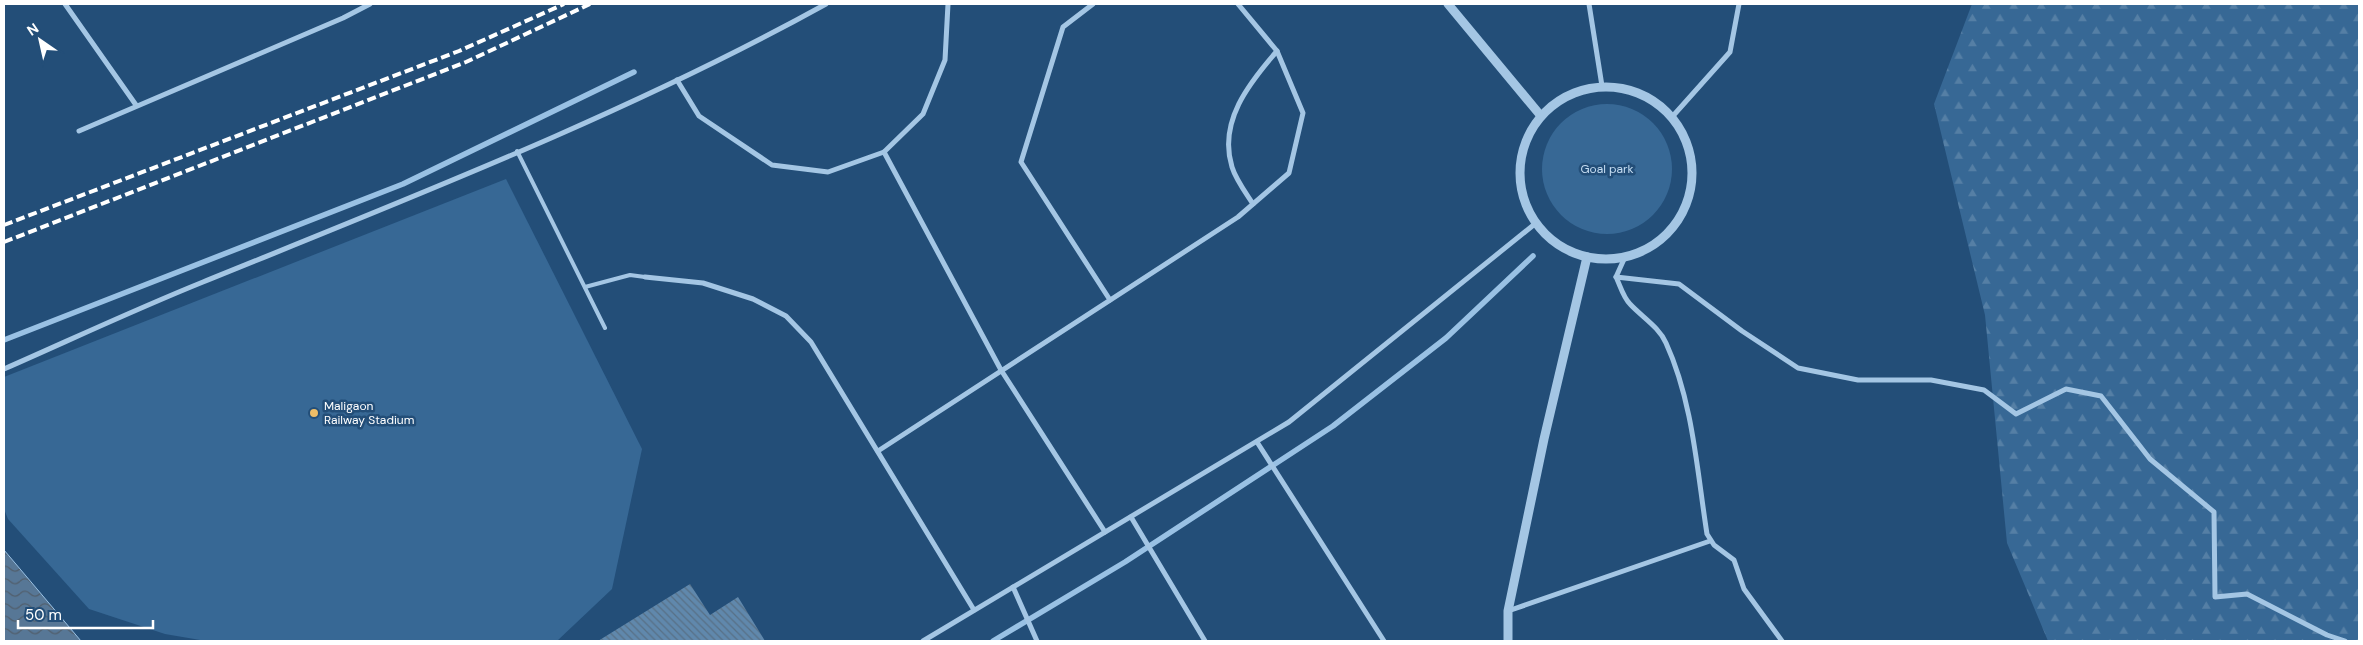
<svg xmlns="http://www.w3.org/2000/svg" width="2363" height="645" viewBox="0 0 2363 645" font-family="'DM Sans',sans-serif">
  <defs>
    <pattern id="forest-firs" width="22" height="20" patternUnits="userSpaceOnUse" patternTransform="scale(1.25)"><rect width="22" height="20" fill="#376895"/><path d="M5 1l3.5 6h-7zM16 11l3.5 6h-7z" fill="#557fa5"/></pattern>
    <pattern id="water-waves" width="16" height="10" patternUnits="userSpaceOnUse" patternTransform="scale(1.25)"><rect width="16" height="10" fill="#577796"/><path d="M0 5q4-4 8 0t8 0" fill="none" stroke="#515f6d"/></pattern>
    <pattern id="building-back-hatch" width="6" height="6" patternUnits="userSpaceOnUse" patternTransform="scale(1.25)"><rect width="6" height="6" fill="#6088ac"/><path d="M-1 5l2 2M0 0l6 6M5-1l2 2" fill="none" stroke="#587086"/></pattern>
  </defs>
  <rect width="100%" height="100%" fill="#234e78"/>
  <!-- forest -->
  <polygon fill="url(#forest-firs)" points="1972,4 2359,4 2359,641 2048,641 2007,543 1985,315 1934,104"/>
  <!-- green -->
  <g fill="#376895">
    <circle cx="1607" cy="169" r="65"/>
    <polygon points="506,179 642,449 612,589 557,641 206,641 165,634 89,609 8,519 4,509 4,377"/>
  </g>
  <!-- water -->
  <polygon fill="url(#water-waves)" stroke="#99c1e4" points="4,550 81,641 4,641"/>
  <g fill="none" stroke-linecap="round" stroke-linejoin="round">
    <!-- stream -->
    <g stroke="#99c1e4" stroke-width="5.5">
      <polyline points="4,340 403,184 634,72"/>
      <polyline points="993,641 1125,562 1333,426 1446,338 1533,256"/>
    </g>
  </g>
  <!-- building -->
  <polygon fill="url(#building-back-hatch)" points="690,584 710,615 738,597 765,641 598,641"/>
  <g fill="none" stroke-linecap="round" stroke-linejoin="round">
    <!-- service -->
    <g stroke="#a4c6e4" stroke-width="4">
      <polyline points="517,151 605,328"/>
      <polyline points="585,287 630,275 645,277"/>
    </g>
    <!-- minor -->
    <g stroke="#a4c6e4" stroke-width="5">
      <polyline points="65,4 136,105"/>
      <polyline points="1093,4 1063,27 1021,162 1110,300"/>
      <polyline points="1589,4 1602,86"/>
      <polyline points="677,80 699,116 772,165 828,172 884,152 923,114 945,60 948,4"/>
      <polyline points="1672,117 1730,52 1739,4"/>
      <polyline points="79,131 343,18 370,4"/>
      <polyline points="884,152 1001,370 1105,532"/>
      <path d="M1253,204C1246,193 1236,180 1232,167C1218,122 1249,83 1277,51"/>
      <polyline points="1625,257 1616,277 1679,284 1742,331 1798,368 1858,380 1931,380 1984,390 2016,414 2066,389 2101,396 2150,459 2214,512 2215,597 2247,594 2327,635 2345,641"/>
      <polyline points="645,277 703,283 753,299 786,316 811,342 974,610"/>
      <path d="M1616,277C1620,285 1623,297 1630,304C1642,317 1659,327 1666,343C1693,402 1697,471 1707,534L1714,545L1734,560L1744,589L1782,641"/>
      <path d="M4,369C70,340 136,309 203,282C412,197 629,113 826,4"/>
      <polyline points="1257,442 1384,641"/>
      <polyline points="878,451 1238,217 1289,173 1303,113 1277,51 1238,4"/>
      <polyline points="1131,517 1205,641"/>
      <polyline points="1013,587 1037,641"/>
      <polyline points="1508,611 1710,541"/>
      <polyline points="923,641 1289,422 1536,223"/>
    </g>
    <!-- tertiary -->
    <g stroke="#a4c6e4" stroke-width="9">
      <polyline points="1448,4 1541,116"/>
      <circle cx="1606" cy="173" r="86"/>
      <polyline points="1508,641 1508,611 1544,439 1587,257"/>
    </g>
    <!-- rail -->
    <g stroke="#fff" stroke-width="4" stroke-dasharray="9 4" stroke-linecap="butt">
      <polyline points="4,225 459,51 564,4"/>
      <polyline points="4,242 466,62 590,4"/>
    </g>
  </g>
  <!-- markers -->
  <circle fill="#eebe68" stroke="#234e78" stroke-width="2" cx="314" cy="413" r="5"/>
  <g text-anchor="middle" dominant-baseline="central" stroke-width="5" stroke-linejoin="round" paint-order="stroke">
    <!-- park labels -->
    <g font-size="12" fill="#c7def3" stroke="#234e78">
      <text x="1607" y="169">Goal park</text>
    </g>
    <!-- poi labels -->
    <g font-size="12" fill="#fff" stroke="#234e78" text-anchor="start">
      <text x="324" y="406">Maligaon<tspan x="324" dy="14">Railway Stadium</tspan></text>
    </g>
  </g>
  <!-- border -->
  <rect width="2363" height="645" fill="none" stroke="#ffffff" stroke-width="10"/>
  <!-- north arrow -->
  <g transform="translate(40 40) rotate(326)" stroke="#234e78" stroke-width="4" paint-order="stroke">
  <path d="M0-4L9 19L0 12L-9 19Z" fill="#ffffff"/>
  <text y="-8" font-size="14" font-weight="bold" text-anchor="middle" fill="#ffffff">N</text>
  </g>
  <!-- scale -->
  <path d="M18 620v8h135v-8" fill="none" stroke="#ffffff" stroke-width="2.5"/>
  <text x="25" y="620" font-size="15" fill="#ffffff" stroke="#234e78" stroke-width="4" paint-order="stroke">50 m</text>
</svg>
